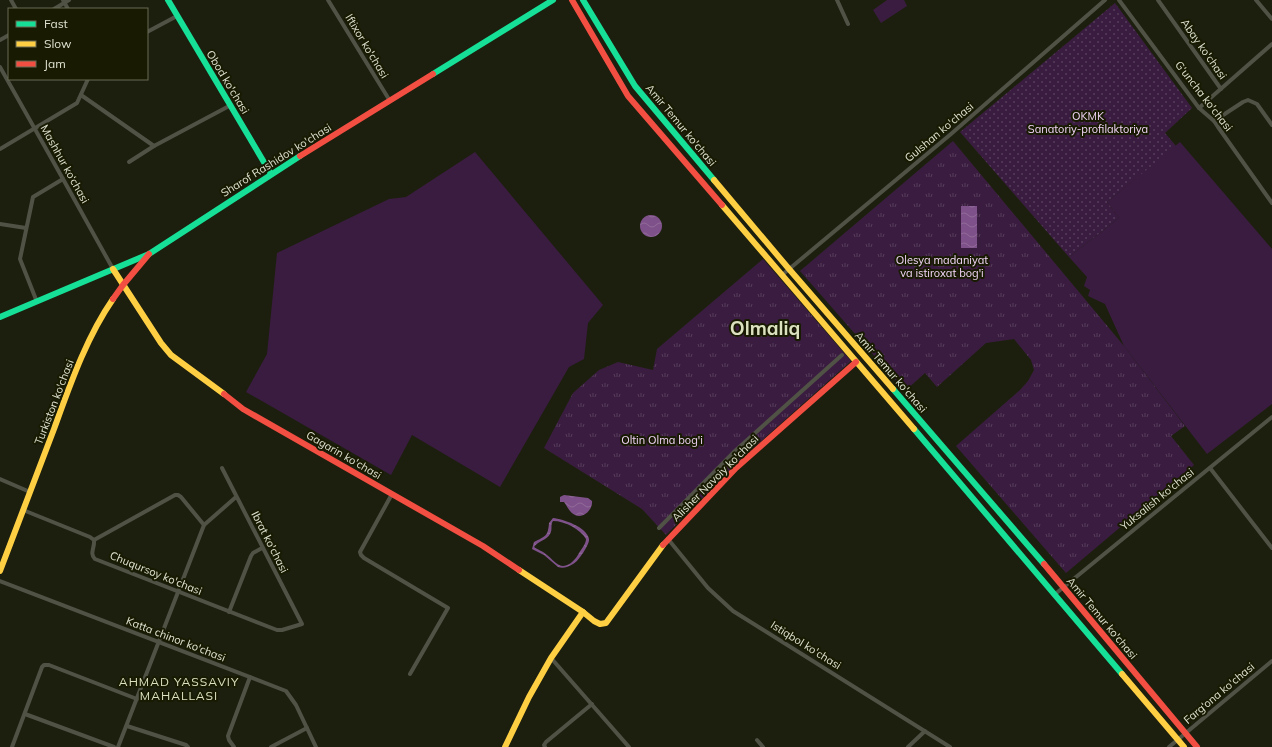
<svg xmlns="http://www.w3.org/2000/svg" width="1272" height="747" viewBox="0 0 1272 747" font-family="Mulish,sans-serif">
  <defs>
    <pattern id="park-tufts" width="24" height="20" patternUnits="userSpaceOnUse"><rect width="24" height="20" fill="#3a1c40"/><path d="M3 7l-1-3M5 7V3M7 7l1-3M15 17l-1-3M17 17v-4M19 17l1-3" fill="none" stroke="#563d5b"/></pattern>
    <pattern id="garden-dots" width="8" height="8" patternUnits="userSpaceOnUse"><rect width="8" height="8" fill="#3a1c40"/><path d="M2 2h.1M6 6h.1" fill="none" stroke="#563d5b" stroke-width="1.8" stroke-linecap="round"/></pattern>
    <pattern id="water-waves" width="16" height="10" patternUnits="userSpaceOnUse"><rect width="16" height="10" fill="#7f518a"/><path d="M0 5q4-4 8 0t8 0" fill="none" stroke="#916a99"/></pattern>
  </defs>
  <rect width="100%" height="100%" fill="#1c1f0e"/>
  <!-- grass -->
  <g fill="#3a1c40">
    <polygon points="887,0 904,0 907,6 881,23 873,10"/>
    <polygon points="1180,142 1272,249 1272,404 1207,454 1124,346 1105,304 1088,296 1090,290 1084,286 1087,277 1069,257 1119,218 1107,202"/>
    <polygon points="475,152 603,305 588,323 584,359 569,367 500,487 412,435 391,475 246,392 267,354 277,253 389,199 406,197"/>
  </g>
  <!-- park -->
  <g fill="url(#park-tufts)">
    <polygon points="953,141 1124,346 1185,426 1171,436 1194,465 1066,573 956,446 1020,390 1028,381 1034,370 1031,360 1014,339 986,343 937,387 925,373 905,391 800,271"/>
    <polygon points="763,259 851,361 741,459 666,535 642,509 544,448 573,393 599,370 618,362 653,370 657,349"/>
  </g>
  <!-- garden -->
  <polygon fill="url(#garden-dots)" points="1115,3 1192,108 1165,133 1176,146 1107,202 1119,218 1069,257 960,132"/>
  <!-- water -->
  <g fill="url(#water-waves)" fill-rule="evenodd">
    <rect x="961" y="206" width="16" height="42"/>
    <circle cx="651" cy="226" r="11"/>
    <path d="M564,495L588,498L592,501C593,509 584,519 575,515C570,513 567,506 564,502H560V497Z"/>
    <path d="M553,518C563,519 587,527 589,539C590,544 578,562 573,564C568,567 563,569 558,567L544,555L532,549L534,542C546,536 548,536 549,523ZM553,521C565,521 580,529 586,539C586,544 582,548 579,553C576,559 568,569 559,565C555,563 551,558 547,555C543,551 538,550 534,547C538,541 547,540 550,534C553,529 550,525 553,521Z"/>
  </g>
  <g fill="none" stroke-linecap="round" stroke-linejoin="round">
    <!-- street -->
    <g stroke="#505245" stroke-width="4">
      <polyline points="11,0 16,9"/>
      <polyline points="63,0 68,9"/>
      <polyline points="328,0 390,101"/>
      <polyline points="837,0 848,24"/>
      <polyline points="1119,0 1199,108 1214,121 1218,127 1272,203"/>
      <polyline points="1158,0 1221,89"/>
      <polyline points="1256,0 1272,19"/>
      <polyline points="54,9 69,0"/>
      <polyline points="147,32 177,16"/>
      <polyline points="0,40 9,35"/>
      <polyline points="0,67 63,179 113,269"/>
      <polyline points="81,95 154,146"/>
      <polyline points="1199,108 1272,44"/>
      <polyline points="1214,121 1243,102 1248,100 1257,104 1272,125"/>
      <polyline points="0,149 77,103 88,79"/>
      <polyline points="129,162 154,146 231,105"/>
      <polyline points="0,224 26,228"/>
      <polyline points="782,275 951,134 1105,0"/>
      <polyline points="37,302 20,259 33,197 63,179"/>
      <polyline points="1210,468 1272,548"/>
      <polyline points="0,479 30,492"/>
      <polyline points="392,494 360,552 361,555 364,558 448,608 410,674"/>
      <path d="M23,510L90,537L94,540C95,548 89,553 95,559L277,630H282L302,624L222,468"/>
      <polyline points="659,528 735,451 842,355"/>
      <polyline points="668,539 708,588 733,611 950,747"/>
      <polyline points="94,540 175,495 178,495 181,497 204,525"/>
      <polyline points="0,581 286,691 296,705 316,747"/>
      <polyline points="1054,595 1272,417"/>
      <polyline points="229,612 251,556 253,553 262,548"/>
      <polyline points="551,658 629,747"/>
      <polyline points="25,714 114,747"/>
      <polyline points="127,726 186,745 188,747"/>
      <polyline points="757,740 763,747"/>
      <polyline points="12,747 42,667 44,665 49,665 137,699"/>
      <polyline points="118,747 204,525 236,497"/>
      <polyline points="234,747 229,740 228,736 250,677"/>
      <polyline points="271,747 307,728"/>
      <polyline points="545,747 544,745 546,742 592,704"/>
      <polyline points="908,747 925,731"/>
      <polyline points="1169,747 1272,661"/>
    </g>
    <!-- fast -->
    <g stroke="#16e098" stroke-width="6">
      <polyline points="168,0 271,174"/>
      <polyline points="583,0 635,86 714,180"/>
      <polyline points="433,74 553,0"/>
      <polyline points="0,317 149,254 300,156"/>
      <polyline points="893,389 1044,564"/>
      <polyline points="914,429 1122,674"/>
    </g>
    <!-- slow -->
    <g stroke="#ffcf43" stroke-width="6">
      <polyline points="714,180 789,269 893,389"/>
      <polyline points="722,205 914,429"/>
      <polyline points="113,269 161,343 171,355 224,394"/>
      <polyline points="519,570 583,612 594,621 600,624 606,623 663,545"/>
      <path d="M0,571C18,524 36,476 54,429C70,385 86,338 113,299"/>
      <polyline points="1122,674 1184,747"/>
      <polyline points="505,747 529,697 551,658 583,612"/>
    </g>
    <!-- jam -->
    <g stroke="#f24e42" stroke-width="6">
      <polyline points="572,0 628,96 722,205"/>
      <polyline points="300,156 433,74"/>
      <polyline points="113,299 123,285 149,254"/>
      <polyline points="224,394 243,409 483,546 519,570"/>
      <polyline points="663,545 736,468 856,362"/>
      <polyline points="1044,564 1197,747"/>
    </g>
  </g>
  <g text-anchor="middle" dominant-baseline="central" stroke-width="4" stroke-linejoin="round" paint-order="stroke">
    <!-- street labels -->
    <g font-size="11" fill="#dfe2d1" stroke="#181b01">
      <text transform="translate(367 46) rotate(59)">Iftixor ko'chasi</text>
      <text transform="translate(1204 49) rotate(55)">Abay ko'chasi</text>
      <text transform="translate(228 82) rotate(59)">Obod ko'chasi</text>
      <text transform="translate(1204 96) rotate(52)">G‘uncha ko'chasi</text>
      <text transform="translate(681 125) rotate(50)">Amir Temur ko'chasi</text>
      <text transform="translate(939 132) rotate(-40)">Gulshan ko'chasi</text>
      <text transform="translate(276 160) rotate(-32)">Sharof Rashidov ko'chasi</text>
      <text transform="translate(65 164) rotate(61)">Mashhur ko‘chasi</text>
      <text transform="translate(891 372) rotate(49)">Amir Temur ko'chasi</text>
      <text transform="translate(54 402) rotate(-69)">Turkiston ko'chasi</text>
      <text transform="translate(344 455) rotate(30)">Gagarin ko'chasi</text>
      <text transform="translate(715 478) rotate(-45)">Alisher Navoiy ko'chasi</text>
      <text transform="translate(1157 499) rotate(-39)">Yuksalish ko'chasi</text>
      <text transform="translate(270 542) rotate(63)">Ibrat ko'chasi</text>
      <text transform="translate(156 573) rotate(22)">Chuqursoy ko'chasi</text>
      <text transform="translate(1102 618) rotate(50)">Amir Temur ko'chasi</text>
      <text transform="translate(176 639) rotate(21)">Katta chinor ko'chasi</text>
      <text transform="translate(806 645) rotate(32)">Istiqbol ko'chasi</text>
      <text transform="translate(1219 693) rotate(-40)">Farg‘ona ko'chasi</text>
    </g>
    <!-- park labels -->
    <g font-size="11" fill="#f3d6fa" stroke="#181b01">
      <text x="1088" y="116">OKMK<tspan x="1088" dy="13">Sanatoriy-profilaktoriya</tspan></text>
      <text x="942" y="260">Olesya madaniyat<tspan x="942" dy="13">va istiroxat bog'i</tspan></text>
      <text x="662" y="440">Oltin Olma bog'i</text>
    </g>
    <!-- neighbourhood labels -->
    <g font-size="12" letter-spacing="1" fill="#dce2c0" stroke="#181b01">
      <text x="179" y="681">AHMAD YASSAVIY<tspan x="179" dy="14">MAHALLASI</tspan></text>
    </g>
    <!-- town labels -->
    <g font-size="19" font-weight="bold" fill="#dce2c0" stroke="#181b01">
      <text x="765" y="328">Olmaliq</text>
    </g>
  </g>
  <!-- legend -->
  <rect x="8" y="8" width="140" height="72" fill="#181b01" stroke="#686b54"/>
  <rect x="16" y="21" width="20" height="6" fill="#16e098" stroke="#686b54"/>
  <text x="44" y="28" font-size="12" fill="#dfe2d1">Fast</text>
  <rect x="16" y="41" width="20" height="6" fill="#ffcf43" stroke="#686b54"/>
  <text x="44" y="48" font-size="12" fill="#dfe2d1">Slow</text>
  <rect x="16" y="61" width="20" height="6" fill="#f24e42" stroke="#686b54"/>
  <text x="44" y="68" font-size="12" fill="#dfe2d1">Jam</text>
</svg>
